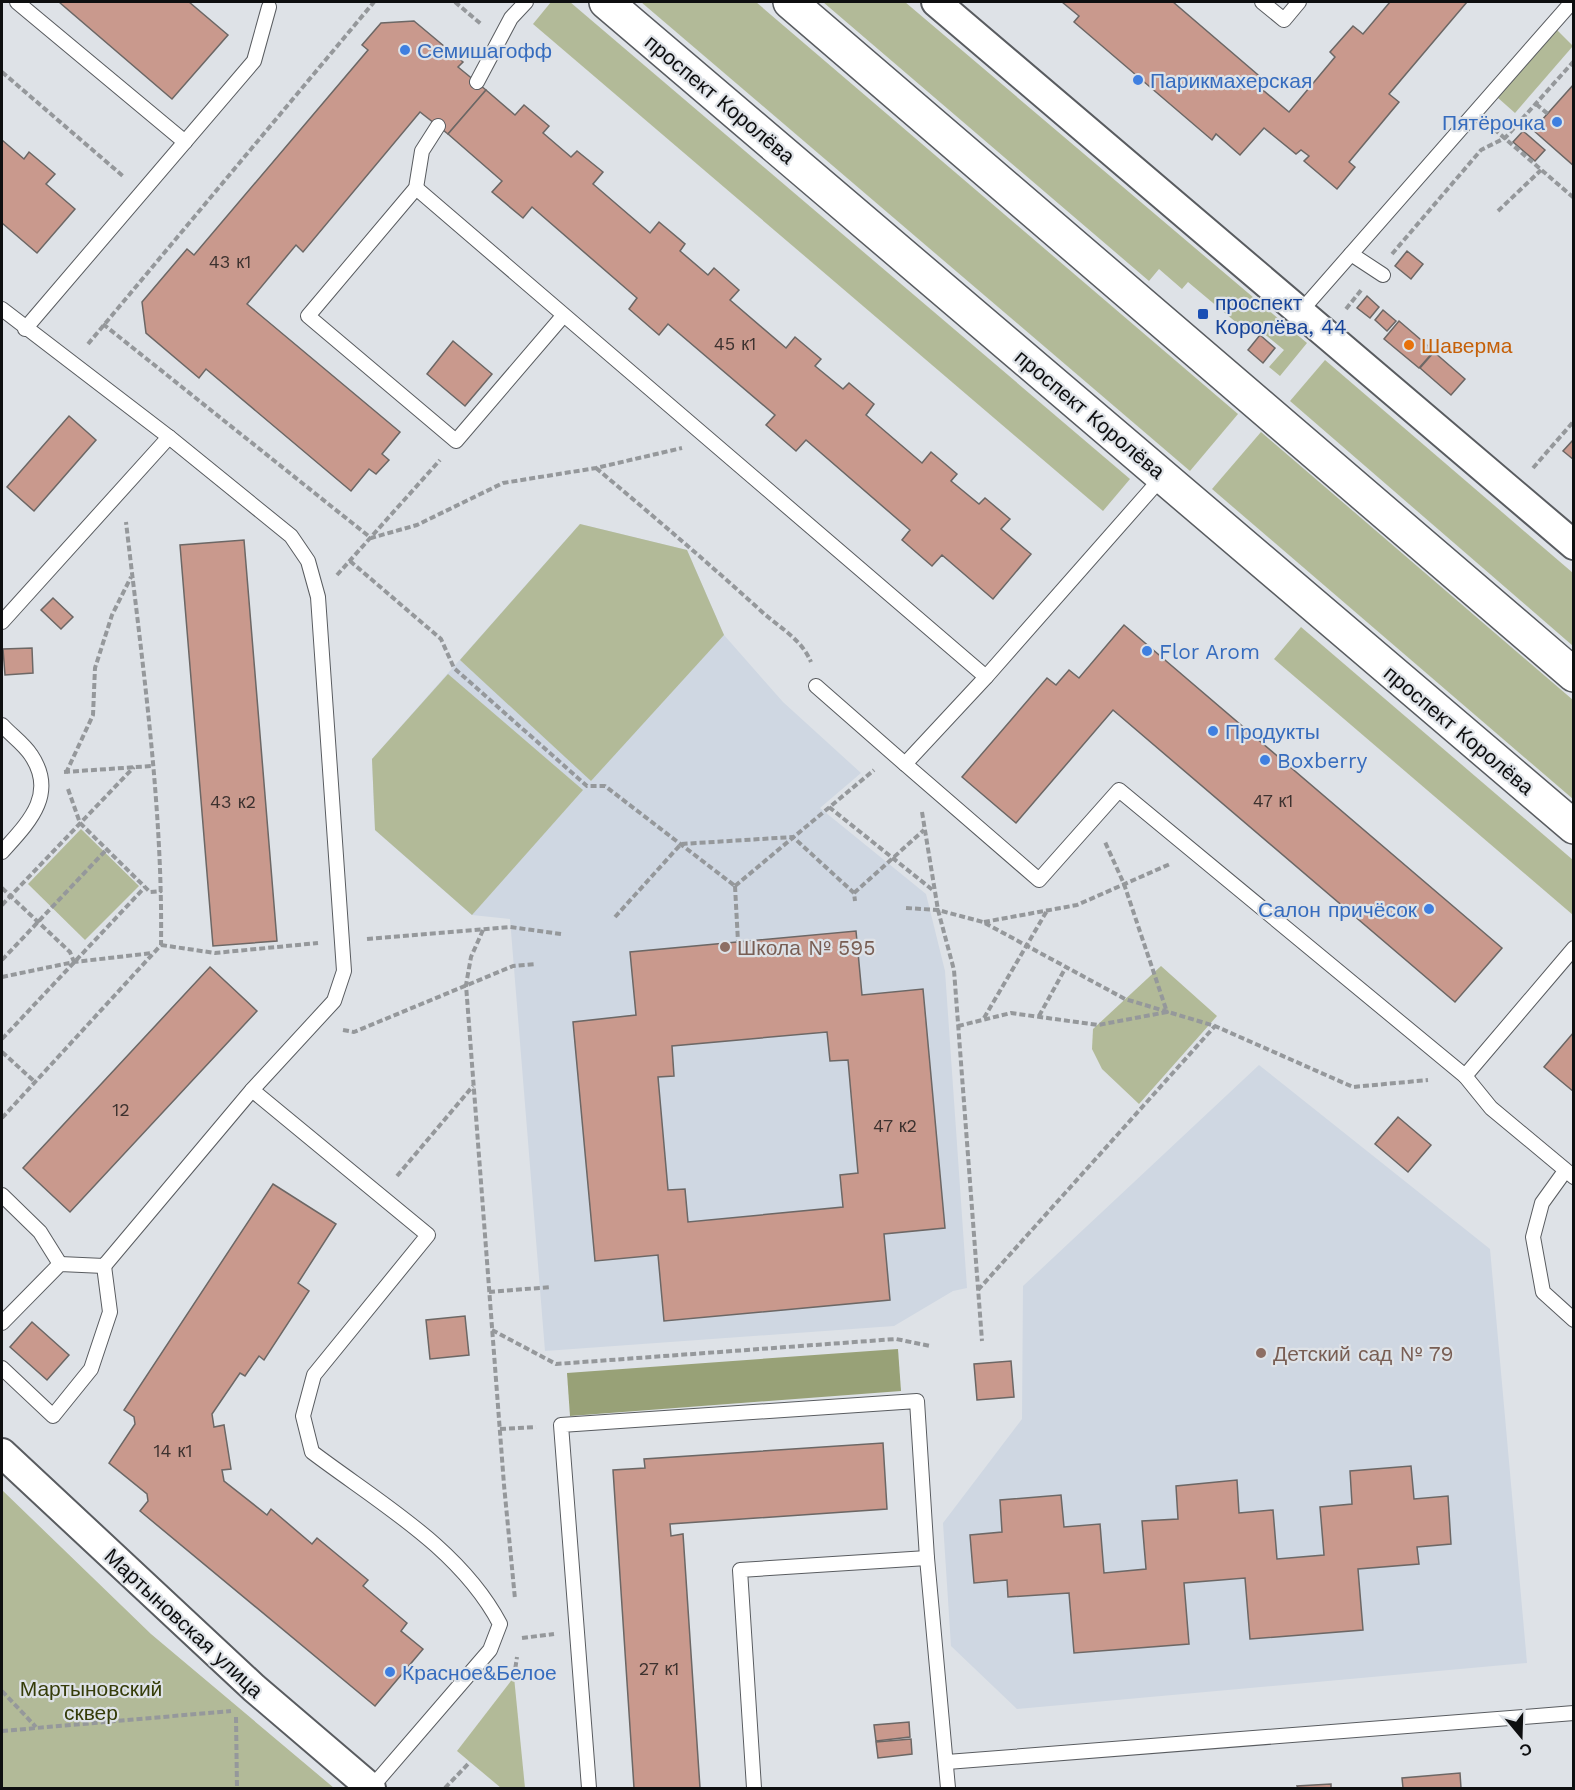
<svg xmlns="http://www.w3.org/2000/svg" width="1575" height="1790" viewBox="0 0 1575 1790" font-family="'Work Sans',sans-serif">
  <rect width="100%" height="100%" fill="#dee2e7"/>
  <!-- built -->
  <g fill="#cfd7e2">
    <polygon points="580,524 687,550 724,635 783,702 861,773 820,808 926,894 945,971 967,1288 953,1291 894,1326 545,1351 510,919 472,915 375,830 372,759"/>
    <polygon points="1259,1065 1490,1249 1527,1663 1017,1709 951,1646 943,1523 1022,1419 1023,1286"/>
  </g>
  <!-- green -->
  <g fill="#b2ba98">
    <polygon points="551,2 570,2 1130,479 1103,511 533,24"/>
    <polygon points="641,2 756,2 1238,414 1190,471"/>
    <polygon points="823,2 905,2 1307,343 1280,376 1269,367 1284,350 1256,327 1250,334 1188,282 1182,289 1159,269 1149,281"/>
    <polygon points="1556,29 1573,46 1515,113 1497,97"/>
    <polygon points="1325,360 1573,573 1573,646 1290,401"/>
    <polygon points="1261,432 1573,700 1573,799 1212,489"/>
    <polygon points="580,524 687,550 724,635 591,781 460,660"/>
    <polygon points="1301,627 1573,860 1573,915 1274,659"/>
    <polygon points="448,674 583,790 472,915 375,830 372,759"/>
    <polygon points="81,829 139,886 85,940 28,884"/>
    <polygon points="1161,966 1217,1016 1139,1104 1102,1069 1092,1049 1093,1029"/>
    <polygon points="2,1490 151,1634 334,1788 2,1788"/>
    <polygon points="514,1677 525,1788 501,1788 457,1751"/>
  </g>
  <!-- forest -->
  <polygon fill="#98a177" points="898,1349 901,1391 570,1416 567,1373"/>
  <!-- building -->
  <g fill="#c9998d" stroke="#6c6765" stroke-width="1.5" fill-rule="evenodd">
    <polygon points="59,2 189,2 228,35 172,99"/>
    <polygon points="1062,2 1173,2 1264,80 1258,86 1289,112 1335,57 1330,52 1353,26 1363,34 1390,2 1467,2 1389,94 1399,102 1349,162 1355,167 1337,189 1304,161 1309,156 1301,150 1296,154 1264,128 1240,155 1216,134 1212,140 1074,22 1079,16"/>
    <polygon points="414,21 463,62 458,67 486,90 448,134 420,112 303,252 296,245 247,304 400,432 382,454 389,460 376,474 369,469 351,491 206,369 199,378 146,333 142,302 187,249 194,255 368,50 362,45 381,23"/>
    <polygon points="1574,84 1574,166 1533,130"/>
    <polygon points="486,90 515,115 524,105 549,126 543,133 571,157 577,151 603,172 593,184 650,233 659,222 685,244 680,251 708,275 714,268 739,290 730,300 786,348 795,337 821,359 815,366 843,389 849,383 874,404 866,415 922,463 931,452 957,474 951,481 979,504 985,498 1010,519 1001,529 1031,554 993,599 942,555 932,566 902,540 910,530 806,440 796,451 766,425 775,415 668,324 659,335 629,309 637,298 532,207 523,218 492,192 502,181 448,134"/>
    <polygon points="1523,131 1545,150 1535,161 1513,142"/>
    <polygon points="2,140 24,159 29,152 55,174 46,184 75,209 37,253 2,223"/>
    <polygon points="1407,251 1423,264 1411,279 1395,266"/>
    <polygon points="1367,296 1379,307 1370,318 1357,308"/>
    <polygon points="1383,310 1396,321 1387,331 1375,320"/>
    <polygon points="1399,321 1434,351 1419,368 1384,339"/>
    <polygon points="1260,335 1275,348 1263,363 1248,350"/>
    <polygon points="453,341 492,374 465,406 427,374"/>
    <polygon points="1434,352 1465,379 1451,395 1420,368"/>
    <polygon points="69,416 96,440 34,511 7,487"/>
    <polygon points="1574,439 1574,460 1563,451"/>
    <polygon points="244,540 277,941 213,946 180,545"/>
    <polygon points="53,598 73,617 61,629 41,610"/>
    <polygon points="1124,625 1502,948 1455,1002 1113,710 1016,823 962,777 1047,678 1056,685 1069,670 1079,678"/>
    <polygon points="32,648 33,673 5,675 3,649"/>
    <path d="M856,931L862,995L923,989L945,1228L884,1234L890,1300L664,1321L658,1255L595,1261L573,1022L636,1015L630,952ZM827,1032L830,1061L848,1060L858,1173L840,1175L843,1207L688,1222L685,1189L668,1190L658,1077L674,1076L672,1046Z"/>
    <polygon points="210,967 257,1011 70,1212 23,1168"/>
    <polygon points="1574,1032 1574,1092 1544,1067"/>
    <polygon points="1398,1117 1431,1145 1408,1172 1375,1144"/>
    <polygon points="273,1184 336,1224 298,1283 309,1291 264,1360 259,1356 245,1376 240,1373 212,1414 214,1427 224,1425 231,1469 222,1470 224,1481 267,1515 271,1509 312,1544 317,1538 368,1580 363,1586 407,1623 401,1631 423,1649 375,1706 140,1511 148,1501 147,1494 109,1463 135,1424 134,1417 124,1410"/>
    <polygon points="465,1316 469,1355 430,1359 426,1320"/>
    <polygon points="32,1322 69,1355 47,1380 10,1347"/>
    <polygon points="1011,1361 1014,1397 977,1400 974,1364"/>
    <polygon points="883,1443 887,1509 670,1524 671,1536 683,1534 700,1788 634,1788 613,1470 645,1468 644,1459"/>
    <polygon points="1411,1466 1414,1499 1448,1496 1451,1544 1417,1547 1419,1564 1358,1569 1363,1630 1250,1639 1245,1578 1184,1583 1189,1644 1074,1653 1069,1593 1008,1597 1007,1580 974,1583 970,1535 1002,1532 1000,1500 1061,1495 1064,1527 1100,1524 1104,1573 1146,1569 1142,1521 1178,1519 1176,1486 1237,1480 1239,1513 1273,1510 1277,1559 1324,1555 1320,1507 1352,1504 1350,1471"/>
    <polygon points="909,1722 910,1737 876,1741 874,1725"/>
    <polygon points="911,1739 912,1754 878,1758 876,1742"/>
    <polygon points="1460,1773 1461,1788 1403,1788 1402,1778"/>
    <polygon points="1331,1784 1331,1788 1298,1788 1297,1786"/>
  </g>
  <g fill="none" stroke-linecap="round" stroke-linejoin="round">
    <!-- service casing -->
    <g stroke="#595c60" stroke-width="16">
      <g id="service">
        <polyline points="17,2 185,142"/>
        <polyline points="1262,2 1284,20 1299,2"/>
        <polyline points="477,82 511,18 526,2"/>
        <polyline points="438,126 422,151 416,188 308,316 456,441 563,316"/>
        <polyline points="416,188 986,677"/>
        <polyline points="1351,254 1383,275"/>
        <polyline points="2,309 169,437 291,536 308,561 318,597 344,971 334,1001 252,1090 104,1266 60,1264 2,1323"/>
        <polyline points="1301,311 1572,2"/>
        <polyline points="25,329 254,61 269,7"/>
        <polyline points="1163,476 986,677 905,764 1039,880 1119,790 1465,1076 1574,948"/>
        <polyline points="2,622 169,437"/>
        <polyline points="816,686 905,764"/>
        <path d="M2,725C11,735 24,744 31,755C58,795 27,824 2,852"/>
        <polyline points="1465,1076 1491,1108 1574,1177"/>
        <path d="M252,1090L428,1235L314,1375L303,1416L312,1452C378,1502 460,1548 500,1624L490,1650L371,1788"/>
        <polyline points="1565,1171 1542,1203 1533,1237 1543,1292 1574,1320"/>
        <polyline points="2,1195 40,1232 60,1264"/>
        <polyline points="2,1368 53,1416 91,1369 110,1312 104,1266"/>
        <polyline points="947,1762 1574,1713"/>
        <polyline points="589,1788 561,1425 917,1401 927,1558 948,1788"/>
        <polyline points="754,1788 740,1570 927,1558"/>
      </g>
    </g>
    <!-- minor casing -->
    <g stroke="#595c60" stroke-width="32">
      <g id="minor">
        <polyline points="936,2 1574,545"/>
        <polyline points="2,1453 254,1688 371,1788"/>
      </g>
    </g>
    <!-- tertiary casing -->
    <g stroke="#595c60" stroke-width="36">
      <g id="tertiary">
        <polyline points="606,2 1574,827"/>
        <polyline points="790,2 1574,675"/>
      </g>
    </g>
    <!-- path -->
    <g stroke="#95989b" stroke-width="4" stroke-dasharray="6 3" stroke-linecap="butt">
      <polyline points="455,2 481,24"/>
      <polyline points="2,72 124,177"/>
      <polyline points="1536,104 1548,114"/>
      <polyline points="1494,129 1574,198"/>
      <polyline points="1498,211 1541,170"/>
      <polyline points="1392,254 1481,150 1505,138 1574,61"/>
      <polyline points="1346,309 1362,289"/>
      <polyline points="103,324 371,538 417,525 503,483 596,468 682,448"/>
      <polyline points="88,344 374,2"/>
      <path d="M596,468C652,515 706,561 760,610C778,627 801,638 811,662"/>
      <polyline points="1533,468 1574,421"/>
      <polyline points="350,561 441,639 454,668 587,786 605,786 735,886"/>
      <polyline points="337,575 440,460"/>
      <polyline points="64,772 152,766"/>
      <polyline points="66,773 93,715 95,668 112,615 131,577"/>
      <polyline points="68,789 80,823 150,892 162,891"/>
      <polyline points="829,807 934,891"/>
      <polyline points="922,812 938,910 954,970 982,1341"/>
      <polyline points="735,886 874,770"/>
      <polyline points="735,886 738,942"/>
      <polyline points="2,888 70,952 74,962"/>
      <polyline points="854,893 924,830"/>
      <polyline points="2,905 134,767"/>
      <polyline points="906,908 938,910 983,922 1125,999 1215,1026 1353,1087 1428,1080"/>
      <polyline points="615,917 681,844 793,837 854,893 855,901"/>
      <polyline points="984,922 1077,905 1170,864"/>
      <polyline points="483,930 471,957 466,985 504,1485 515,1599"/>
      <polyline points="367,939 510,927 561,934"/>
      <polyline points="161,945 215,953 318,943"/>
      <polyline points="2,960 107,849"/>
      <polyline points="2,977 74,962 153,953"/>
      <polyline points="1039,1016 1066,967"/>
      <polyline points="984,1018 1048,909"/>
      <polyline points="958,1026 1011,1013 1098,1025 1167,1012 1124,884 1105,842"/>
      <polyline points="343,1030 354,1032 513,966 536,964"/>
      <polyline points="2,1039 145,887"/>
      <polyline points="2,1052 35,1082"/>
      <path d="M2,1118L161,945C163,806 142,661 126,522"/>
      <polyline points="397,1176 473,1086"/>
      <polyline points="978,1290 1215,1026"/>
      <polyline points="489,1292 551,1287"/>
      <polyline points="492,1330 556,1364 896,1339 930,1346"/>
      <polyline points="500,1429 536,1427"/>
      <polyline points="522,1638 554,1634"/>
      <polyline points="514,1677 517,1657"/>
      <polyline points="2,1691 36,1727"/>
      <polyline points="236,1717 237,1788"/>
      <polyline points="2,1731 231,1711"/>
      <polyline points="445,1788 470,1762"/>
    </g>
    <!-- service -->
    <use href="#service" stroke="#fff" stroke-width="14"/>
    <!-- minor -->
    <use href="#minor" stroke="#fff" stroke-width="28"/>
    <!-- tertiary -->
    <use href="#tertiary" stroke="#fff" stroke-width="33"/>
  </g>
  <!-- markers -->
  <g fill="#3f7fe0" stroke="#dee2e7" stroke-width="2">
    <circle cx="405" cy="50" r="6"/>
    <circle cx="1138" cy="80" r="6"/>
    <circle cx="1557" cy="122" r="6"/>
    <circle cx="1147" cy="651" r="6"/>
    <circle cx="1213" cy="731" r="6"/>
    <circle cx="1265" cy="760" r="6"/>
    <circle cx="1429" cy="909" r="6"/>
    <circle cx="390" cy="1672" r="6"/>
  </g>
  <rect fill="#1a4fb4" stroke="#dee2e7" stroke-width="2" x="1197" y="308" width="12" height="12" rx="3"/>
  <circle fill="#e8710a" stroke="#dee2e7" stroke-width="2" cx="1409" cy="345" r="6"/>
  <g fill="#8d6e63" stroke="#dee2e7" stroke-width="2">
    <circle cx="725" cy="947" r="6"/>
    <circle cx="1261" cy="1353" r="6"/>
  </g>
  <g text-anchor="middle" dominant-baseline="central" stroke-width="4.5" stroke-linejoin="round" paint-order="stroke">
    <!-- number labels -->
    <g font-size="18" fill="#3d322f">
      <text x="230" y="261">43 к1</text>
      <text x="735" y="343">45 к1</text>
      <text x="1273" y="800">47 к1</text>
      <text x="233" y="801">43 к2</text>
      <text x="121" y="1109">12</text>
      <text x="895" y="1125">47 к2</text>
      <text x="173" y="1450">14 к1</text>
      <text x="659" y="1668">27 к1</text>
    </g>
    <!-- shop labels -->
    <g font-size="21" fill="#366cbe" stroke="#dee2e7" text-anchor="start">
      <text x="417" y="50">Семишагофф</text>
      <text x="1150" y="80">Парикмахерская</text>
      <text x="1545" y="122" text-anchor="end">Пятёрочка</text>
      <text x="1159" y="651">Flor Arom</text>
      <text x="1225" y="731">Продукты</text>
      <text x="1277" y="760">Boxberry</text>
      <text x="1417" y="909" text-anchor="end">Салон причёсок</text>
      <text x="402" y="1672">Красное&amp;Белое</text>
    </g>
    <!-- street labels -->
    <g font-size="21" fill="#0e0f10" stroke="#dee2e7">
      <text transform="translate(720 99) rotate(40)">проспект Королёва</text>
      <text transform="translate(1090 414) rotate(40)">проспект Королёва</text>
      <text transform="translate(1459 730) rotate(40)">проспект Королёва</text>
      <text transform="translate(184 1623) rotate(43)">Мартыновская улица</text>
    </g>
    <!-- transit labels -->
    <g font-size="21" fill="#164399" stroke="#dee2e7" text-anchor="start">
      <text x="1215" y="302">проспект<tspan x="1215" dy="24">Королёва, 44</tspan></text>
    </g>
    <!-- food labels -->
    <g font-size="21" fill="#c56008" stroke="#dee2e7" text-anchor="start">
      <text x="1421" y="345">Шаверма</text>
    </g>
    <!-- education labels -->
    <g font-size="21" fill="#785e54" stroke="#dee2e7" text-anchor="start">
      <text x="737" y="947">Школа № 595</text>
      <text x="1273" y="1353">Детский сад № 79</text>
    </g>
    <!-- park labels -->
    <g font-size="21" fill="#353c09" stroke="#dee2e7">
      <text x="91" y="1688">Мартыновский<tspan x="91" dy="24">сквер</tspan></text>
    </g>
  </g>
  <!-- border -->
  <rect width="1575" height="1790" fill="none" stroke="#0e0f10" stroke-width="6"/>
  <!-- north arrow -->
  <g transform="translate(1521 1736) rotate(161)" stroke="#dee2e7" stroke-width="4.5" paint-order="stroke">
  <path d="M0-4.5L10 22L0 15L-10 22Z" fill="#0e0f10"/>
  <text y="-9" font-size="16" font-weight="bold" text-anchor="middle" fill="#0e0f10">С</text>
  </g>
</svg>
